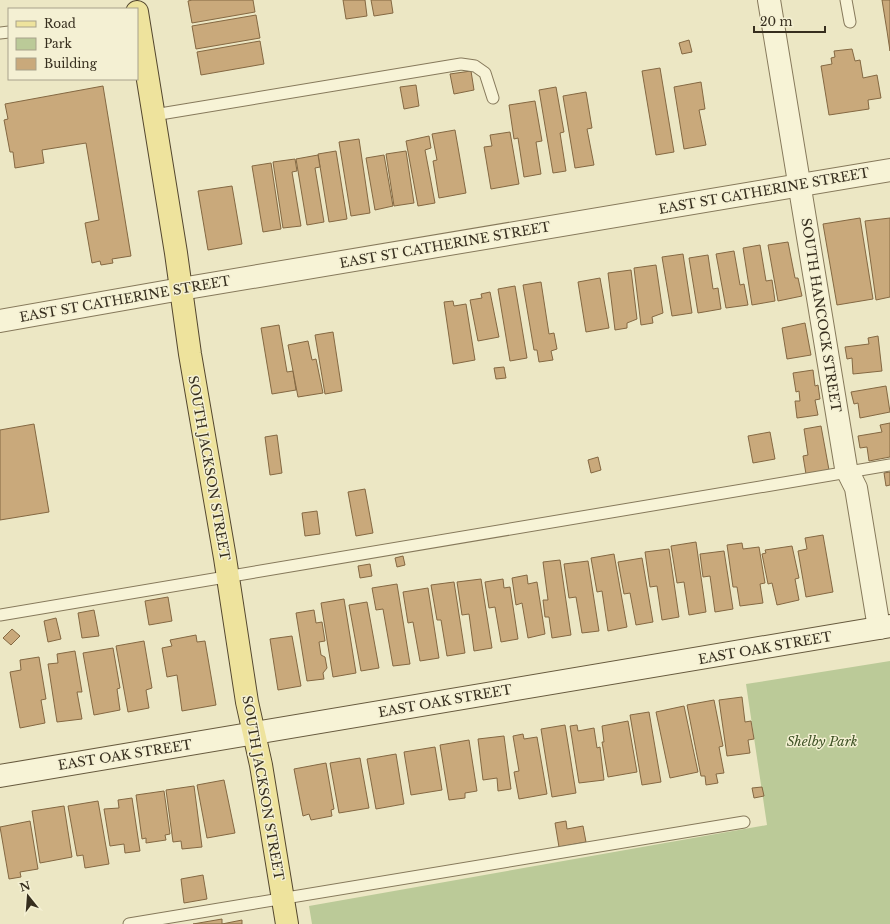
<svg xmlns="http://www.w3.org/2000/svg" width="890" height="924" viewBox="0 0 890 924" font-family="'Libre Baskerville',serif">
  <rect width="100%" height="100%" fill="#ece7c4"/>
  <!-- green -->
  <polygon fill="#bbca98" points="890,661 890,924 312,924 309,906 767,825 746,684"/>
  <!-- building -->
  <g fill="#c9a97b" stroke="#846842">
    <polygon points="192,0 253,0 255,12 192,23 188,1"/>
    <polygon points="343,0 365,0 367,16 346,19"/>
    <polygon points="371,0 391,0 393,13 374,16"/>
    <polygon points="882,0 890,0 890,51 887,31"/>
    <polygon points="256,15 260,38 196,49 192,26"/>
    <polygon points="689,40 692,52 682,54 679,43"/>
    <polygon points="260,41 264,64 201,75 197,52"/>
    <polygon points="852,49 855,61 860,60 863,78 877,75 881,98 868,100 869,109 829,115 821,66 832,64 831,58 835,57 834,51"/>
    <polygon points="660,68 674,152 656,155 642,71"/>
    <polygon points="471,71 474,90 454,94 450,74"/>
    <polygon points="701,82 705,109 699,110 706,145 684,149 674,87"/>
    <polygon points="416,85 419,106 404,109 400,87"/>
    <polygon points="103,86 131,256 112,259 113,263 101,265 100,261 92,263 85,223 99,220 86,143 42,150 44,163 15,168 13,152 10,152 4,120 8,119 5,104"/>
    <polygon points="556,87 564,132 560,133 566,171 553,173 539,90"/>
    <polygon points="586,92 592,128 587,129 594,165 575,168 563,96"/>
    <polygon points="535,101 542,141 536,142 541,174 524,177 518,138 514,139 509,105"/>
    <polygon points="455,130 466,193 439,198 433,161 437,160 432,134"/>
    <polygon points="510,132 519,184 491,189 484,147 492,146 490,135"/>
    <polygon points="429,136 431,148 425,150 435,203 418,206 406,141"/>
    <polygon points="359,139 370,213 351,216 339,142"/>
    <polygon points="336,151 347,219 329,222 318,154"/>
    <polygon points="406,151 414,203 394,206 386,154"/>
    <polygon points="318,155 320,167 315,168 324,222 307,225 296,159"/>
    <polygon points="384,155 393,206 375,210 366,158"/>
    <polygon points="295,159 297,171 292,172 301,226 283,228 273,162"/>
    <polygon points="271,163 281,229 263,232 252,166"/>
    <polygon points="232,186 242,244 208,250 198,191"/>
    <polygon points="860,218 873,299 837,305 823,224"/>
    <polygon points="890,218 890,297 876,300 865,221"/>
    <polygon points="788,242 795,278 798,278 802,296 778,301 768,245"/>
    <polygon points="760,245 766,281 772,280 775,301 752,305 743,248"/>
    <polygon points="734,251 740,285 744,284 748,305 726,308 716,254"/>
    <polygon points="683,254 692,313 672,316 662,257"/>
    <polygon points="708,255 713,289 718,288 721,309 698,313 689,258"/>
    <polygon points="656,265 663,313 652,317 653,323 641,325 634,268"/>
    <polygon points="631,270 637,319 627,323 627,328 615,330 608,273"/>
    <polygon points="600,278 609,328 586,332 578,282"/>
    <polygon points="541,282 549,334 554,333 557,349 551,351 553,360 539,362 537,350 534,350 523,285"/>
    <polygon points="515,286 527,358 510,361 498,289"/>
    <polygon points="490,292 499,337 478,341 470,300 482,298 481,294"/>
    <polygon points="453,301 454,306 466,304 475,360 453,364 444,302"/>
    <polygon points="805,323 811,355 787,359 782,328"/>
    <polygon points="279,325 287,372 293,371 296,390 272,394 261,328"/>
    <polygon points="333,332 342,391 325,394 315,335"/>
    <polygon points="878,336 882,371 853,374 852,358 847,359 845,347 869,344 868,338"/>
    <polygon points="308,341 312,360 316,359 323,393 298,397 288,345"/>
    <polygon points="504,367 506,378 496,379 494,368"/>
    <polygon points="813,370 815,386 818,385 820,399 815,400 818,415 797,418 795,401 800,401 799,391 796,392 793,373"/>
    <polygon points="886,386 890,412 860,418 858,403 854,404 851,392"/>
    <polygon points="890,423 890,457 869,461 867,447 860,448 858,436 882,432 880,425"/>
    <polygon points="34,424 49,512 0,520 0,430"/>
    <polygon points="821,426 829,470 806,474 803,456 808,455 804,429"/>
    <polygon points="770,432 775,459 753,463 748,436"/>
    <polygon points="277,435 282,473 270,475 265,437"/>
    <polygon points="598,457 601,470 591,473 588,460"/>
    <polygon points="890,472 890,485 886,486 884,473"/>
    <polygon points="365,489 373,533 356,536 348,492"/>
    <polygon points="317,511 320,534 305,536 302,513"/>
    <polygon points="823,535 833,592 806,597 798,551 807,549 805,538"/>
    <polygon points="696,542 706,612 689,615 684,582 677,583 671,546"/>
    <polygon points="742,543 743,549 759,547 765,583 760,584 763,603 740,606 737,587 733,587 727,545"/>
    <polygon points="792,546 799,578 795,579 799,600 777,605 772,583 768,584 762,554 766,553 765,550"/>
    <polygon points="669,549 679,617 662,620 657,586 650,587 645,552"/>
    <polygon points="724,551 733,609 715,612 710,576 703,577 700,554"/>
    <polygon points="614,554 627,627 608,631 602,591 597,592 591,558"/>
    <polygon points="403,556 405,565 397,567 395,558"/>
    <polygon points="642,558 653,622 636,625 630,593 624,594 618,562"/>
    <polygon points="560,560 571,635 552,638 549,617 545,617 543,600 548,600 543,562"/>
    <polygon points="588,561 599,631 582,633 576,597 569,598 564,564"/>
    <polygon points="370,564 372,576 360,578 358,566"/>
    <polygon points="527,575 528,584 537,582 545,634 528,638 522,603 516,605 512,578"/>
    <polygon points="481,579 492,648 474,651 469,614 462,615 457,582"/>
    <polygon points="503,579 504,588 510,587 518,639 501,642 495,607 489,608 485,582"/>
    <polygon points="454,582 465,653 447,656 441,620 437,620 431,585"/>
    <polygon points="397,584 410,664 393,666 383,609 376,610 372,588"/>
    <polygon points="428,588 439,658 420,661 413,622 408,623 403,592"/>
    <polygon points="168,597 172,621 149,625 145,601"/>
    <polygon points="344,599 356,673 333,677 321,603"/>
    <polygon points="367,602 379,668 361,671 349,605"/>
    <polygon points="94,610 99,636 82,638 78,613"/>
    <polygon points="314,610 316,623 322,622 325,641 319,642 321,655 325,657 327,668 323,673 324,679 307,681 296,613"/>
    <polygon points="56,618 61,639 48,642 44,621"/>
    <polygon points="12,629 20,636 11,645 3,638"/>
    <polygon points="196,635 197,642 205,641 216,705 182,711 177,675 167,677 162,648 172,646 170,640"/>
    <polygon points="292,636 301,686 278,690 270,639"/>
    <polygon points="144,641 152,688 146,690 149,708 128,712 116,646"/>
    <polygon points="113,648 120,688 117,689 120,710 94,715 83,653"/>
    <polygon points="75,651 82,692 77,692 82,719 57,722 48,664 58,663 57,654"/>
    <polygon points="39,657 46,699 41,700 45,723 20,728 10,672 21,670 20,660"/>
    <polygon points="742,697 745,722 751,721 754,739 748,740 750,753 727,756 719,700"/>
    <polygon points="714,700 723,746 719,747 724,773 716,774 718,783 706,785 705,776 701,776 687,705"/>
    <polygon points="684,706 698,772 670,778 656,712"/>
    <polygon points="649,712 661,782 642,785 630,715"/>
    <polygon points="628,721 637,772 608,777 602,742 604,742 602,726"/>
    <polygon points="565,725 576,793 552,797 541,729"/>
    <polygon points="577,725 578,731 594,728 597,748 600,747 604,780 579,783 570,726"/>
    <polygon points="523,734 524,739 537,737 547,794 519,799 514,772 519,771 513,736"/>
    <polygon points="504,736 511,789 498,791 497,778 483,780 478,739"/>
    <polygon points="469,740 477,791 465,793 465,798 449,800 440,745"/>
    <polygon points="435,747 442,790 411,795 404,752"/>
    <polygon points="396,754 404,804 376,809 367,759"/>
    <polygon points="360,758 369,808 339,813 330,763"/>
    <polygon points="326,763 334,809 331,810 332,816 311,820 309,814 303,816 294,769"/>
    <polygon points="224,780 235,833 207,838 197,785"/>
    <polygon points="194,786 202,847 182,849 181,841 173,842 166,790"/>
    <polygon points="762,787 764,796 754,798 752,788"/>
    <polygon points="164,791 170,834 165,835 166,840 146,843 146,838 142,839 136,795"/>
    <polygon points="132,798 140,851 125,853 124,844 110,846 104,809 119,808 118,800"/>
    <polygon points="98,801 109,864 85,868 83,855 77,856 68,806"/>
    <polygon points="64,806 72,857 40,863 32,811"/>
    <polygon points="30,821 38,869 20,872 21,877 9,879 0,827"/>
    <polygon points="566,821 567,829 583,826 586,842 559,847 555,823"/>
    <polygon points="203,875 207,899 184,903 181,879"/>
    <polygon points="222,919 222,924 242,920 242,924 193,924"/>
  </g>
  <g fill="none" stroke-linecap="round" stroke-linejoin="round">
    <!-- service casing -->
    <g stroke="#86795b" stroke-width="13">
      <g id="service">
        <polyline points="846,0 850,22"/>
        <polyline points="0,33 9,32"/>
        <polyline points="154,115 461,64 475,66 485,73 493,98"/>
        <polyline points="0,615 890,465"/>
        <polyline points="129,924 744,822"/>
      </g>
    </g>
    <!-- minor casing -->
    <g stroke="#86795b" stroke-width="24">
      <g id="minor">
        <polyline points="769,0 846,468 856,488 879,628"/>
        <polyline points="0,321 181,289 890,170"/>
      </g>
    </g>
    <!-- secondary casing -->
    <g stroke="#675a3e" stroke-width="24">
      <polyline id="secondary" points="0,776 890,626"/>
    </g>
    <!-- primary casing -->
    <g stroke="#54472f" stroke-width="24">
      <polyline id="primary" points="137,12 176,253 190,354 225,558 247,702 261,765 287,924"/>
    </g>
    <!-- service -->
    <use href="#service" stroke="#f7f3d6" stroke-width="11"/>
    <!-- minor -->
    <use href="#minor" stroke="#f7f3d6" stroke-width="22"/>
    <!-- secondary -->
    <use href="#secondary" stroke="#f7f3d6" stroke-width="22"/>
    <!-- primary -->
    <use href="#primary" stroke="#eee39d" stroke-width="22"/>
  </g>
  <g text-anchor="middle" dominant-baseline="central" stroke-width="3" stroke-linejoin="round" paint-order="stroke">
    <!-- street labels -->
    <g font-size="13" fill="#362e1e" stroke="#f4f0d3">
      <text transform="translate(764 191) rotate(-10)">EAST ST CATHERINE STREET</text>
      <text transform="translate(445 245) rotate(-10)">EAST ST CATHERINE STREET</text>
      <text transform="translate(125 299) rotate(-10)">EAST ST CATHERINE STREET</text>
      <text transform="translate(821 315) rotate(81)">SOUTH HANCOCK STREET</text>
      <text transform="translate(209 468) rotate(80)">SOUTH JACKSON STREET</text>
      <text transform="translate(765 648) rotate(-10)">EAST OAK STREET</text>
      <text transform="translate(445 701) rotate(-10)">EAST OAK STREET</text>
      <text transform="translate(125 755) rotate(-9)">EAST OAK STREET</text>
      <text transform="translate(263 788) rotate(80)">SOUTH JACKSON STREET</text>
    </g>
    <!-- park labels -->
    <g font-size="13" font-style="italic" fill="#3f5226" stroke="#f4f0d3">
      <text x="822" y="741">Shelby Park</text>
    </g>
  </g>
  <!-- legend -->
  <rect x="8" y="8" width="130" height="72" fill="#f4f0d3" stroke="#a8a28b"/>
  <rect x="16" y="21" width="20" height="6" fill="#eee39d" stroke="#a8a28b"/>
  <text x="44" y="28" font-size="12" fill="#362e1e">Road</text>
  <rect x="16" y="38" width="20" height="12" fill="#bbca98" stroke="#a8a28b"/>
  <text x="44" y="48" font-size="12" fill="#362e1e">Park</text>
  <rect x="16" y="58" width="20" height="12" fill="#c9a97b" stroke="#a8a28b"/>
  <text x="44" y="68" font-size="12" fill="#362e1e">Building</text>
  <!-- north arrow -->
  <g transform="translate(28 896) rotate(343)" stroke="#f4f0d3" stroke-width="3" paint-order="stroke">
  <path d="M0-3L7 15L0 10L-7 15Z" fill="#362e1e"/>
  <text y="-6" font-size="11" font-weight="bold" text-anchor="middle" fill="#362e1e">N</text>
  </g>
  <!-- scale -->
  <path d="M754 26v6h71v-6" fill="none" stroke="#362e1e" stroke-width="2"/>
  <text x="760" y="26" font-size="12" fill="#362e1e" stroke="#f4f0d3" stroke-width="3" paint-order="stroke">20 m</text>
</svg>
